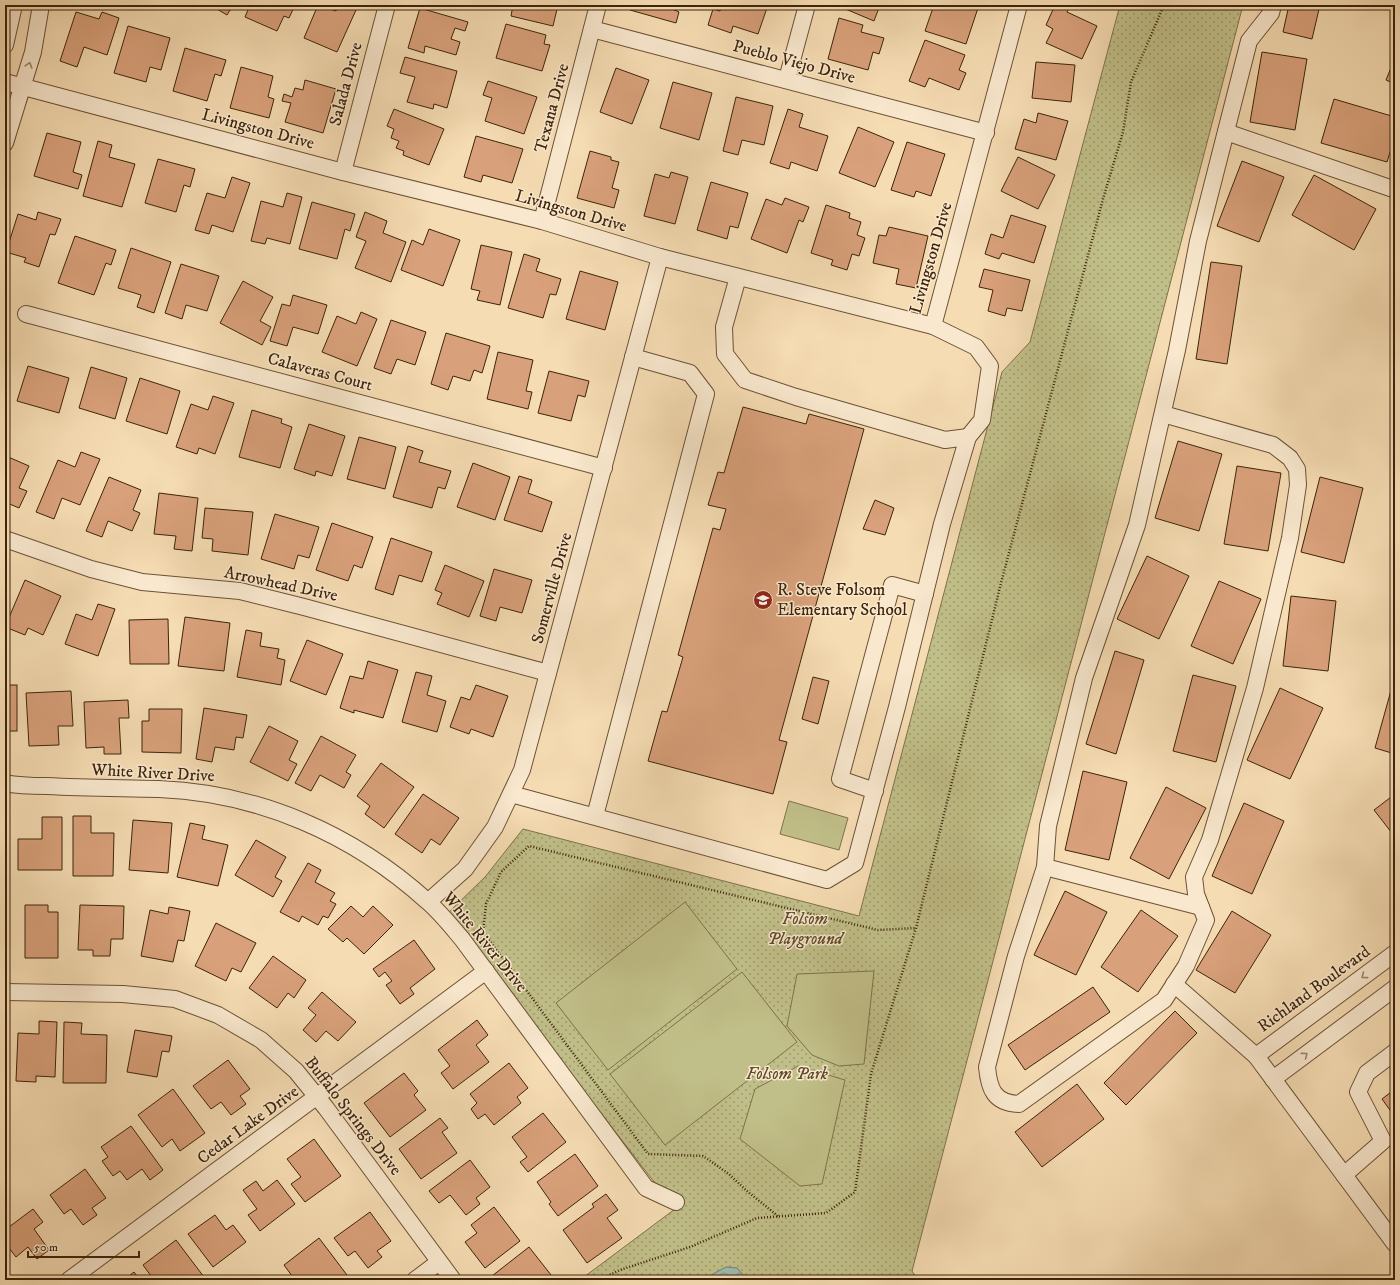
<svg xmlns="http://www.w3.org/2000/svg" width="1400" height="1285" viewBox="0 0 1400 1285" font-family="'IM FELL DW Pica',serif">
  <defs>
    <pattern id="grass-dots" width="8" height="8" patternUnits="userSpaceOnUse"><rect width="8" height="8" fill="#c1bf89"/><path d="M2 2h.1M6 6h.1" fill="none" stroke="#9e9b6e" stroke-width="1.8" stroke-linecap="round"/></pattern>
    <pattern id="water-waves" width="16" height="10" patternUnits="userSpaceOnUse"><rect width="16" height="10" fill="#9dbbb1"/><path d="M0 5q4-4 8 0t8 0" fill="none" stroke="#81988e"/></pattern>
  </defs>
  <rect width="100%" height="100%" fill="#f6dcb3"/>
  <filter id="stains"><feTurbulence type="fractalNoise" baseFrequency=".005" numOctaves="4"/><feColorMatrix values="0 0 0 0 .2 0 0 0 0 .09 0 0 0 0 .02 0 0 0 .5 -.17"/></filter>
  <radialGradient id="worn" r=".72"><stop offset=".6" stop-color="#630" stop-opacity="0"/><stop offset="1" stop-color="#630" stop-opacity=".3"/></radialGradient>
  <!-- grass -->
  <polygon fill="url(#grass-dots)" stroke="#7f724a" points="1120,5 1243,5 912,1271 918,1280 580,1280 675,1209 447,914 485,877 523,829 859,916 1002,372 1030,342"/>
  <!-- pitch -->
  <g fill="#c1bf89" stroke="#7f724a">
    <polygon points="789,801 848,818 839,850 780,834"/>
    <polygon points="685,902 737,969 608,1070 556,1003"/>
    <polygon points="874,971 864,1064 839,1066 812,1055 787,1026 797,974"/>
    <polygon points="742,972 797,1042 665,1145 610,1074"/>
    <polygon points="798,1066 845,1080 822,1184 800,1186 740,1139 755,1089"/>
  </g>
  <!-- water -->
  <polygon fill="url(#water-waves)" stroke="#777f6f" points="726,1267 737,1268 744,1276 743,1280 702,1280"/>
  <!-- building -->
  <g fill="#d9a17b" stroke="#3d240b">
    <polygon points="210,5 233,5 227,15"/>
    <polygon points="250,5 295,5 289,18 284,16 277,31 245,17"/>
    <polygon points="318,5 336,11 339,5 344,5 356,10 337,52 304,38"/>
    <polygon points="513,5 558,5 553,26 511,16"/>
    <polygon points="631,5 673,5 672,9 679,12 676,23 630,10"/>
    <polygon points="722,5 768,5 758,34 733,26 731,33 708,25 713,9 720,11"/>
    <polygon points="836,5 880,5 874,21"/>
    <polygon points="934,5 979,5 966,44 925,31"/>
    <polygon points="1055,5 1068,10 1067,12 1097,26 1082,59 1046,43 1053,29 1046,25"/>
    <polygon points="1289,5 1320,5 1312,39 1283,32"/>
    <polygon points="420,8 468,22 465,31 455,28 451,39 460,42 456,55 425,46 424,53 408,48"/>
    <polygon points="76,12 99,19 102,12 119,18 107,55 84,47 77,67 60,61"/>
    <polygon points="839,18 863,25 861,32 884,38 879,54 873,52 868,70 828,59"/>
    <polygon points="506,24 546,35 544,44 550,45 542,71 496,58"/>
    <polygon points="128,26 170,38 161,70 150,67 146,82 114,73"/>
    <polygon points="925,40 965,55 959,70 966,73 959,90 929,78 925,87 909,81"/>
    <polygon points="185,48 226,60 221,76 215,74 207,101 173,91"/>
    <polygon points="1262,52 1307,59 1295,130 1250,122"/>
    <polygon points="405,57 457,71 447,108 434,104 433,109 407,102 415,77 400,73"/>
    <polygon points="1395,58 1395,84 1386,80"/>
    <polygon points="1036,62 1075,65 1071,102 1032,98"/>
    <polygon points="241,67 273,76 268,97 274,99 269,118 230,108"/>
    <polygon points="616,68 649,80 632,124 600,112"/>
    <polygon points="305,80 336,89 323,133 285,122 291,103 282,101 284,94 292,97 295,88 303,90"/>
    <polygon points="488,81 537,97 524,134 485,121 492,98 483,95"/>
    <polygon points="673,82 712,93 699,140 660,128"/>
    <polygon points="736,97 773,106 764,145 742,140 738,155 723,151"/>
    <polygon points="1334,99 1395,117 1395,136 1387,162 1321,143"/>
    <polygon points="394,109 444,129 429,165 403,155 404,151 396,148 399,141 391,138 394,129 387,126"/>
    <polygon points="788,109 803,114 799,127 828,136 817,171 791,162 789,169 770,163"/>
    <polygon points="1038,113 1068,121 1056,160 1015,149 1024,119 1036,123"/>
    <polygon points="858,127 894,142 875,187 839,173"/>
    <polygon points="47,133 81,142 73,172 82,175 78,189 34,176"/>
    <polygon points="476,136 523,149 512,183 483,175 481,182 464,177"/>
    <polygon points="98,141 112,145 109,157 135,164 122,207 83,196"/>
    <polygon points="907,142 945,154 931,196 916,191 914,197 891,190"/>
    <polygon points="590,151 611,157 611,160 619,162 612,188 619,190 614,208 577,198"/>
    <polygon points="1018,157 1055,175 1038,209 1001,191"/>
    <polygon points="158,159 195,169 190,187 184,185 176,212 145,203"/>
    <polygon points="1242,161 1284,177 1259,242 1217,226"/>
    <polygon points="671,172 688,177 675,224 644,216 655,174 669,178"/>
    <polygon points="1314,175 1376,209 1354,250 1292,215"/>
    <polygon points="232,177 250,183 233,232 212,225 209,234 195,230 207,193 225,198"/>
    <polygon points="711,182 748,193 738,228 730,226 727,239 697,230"/>
    <polygon points="287,193 302,197 290,244 267,238 265,244 251,241 261,201 283,207"/>
    <polygon points="785,198 809,207 803,222 799,220 787,253 751,239 766,199 782,205"/>
    <polygon points="312,202 355,214 350,231 345,229 337,259 299,249"/>
    <polygon points="826,205 850,213 849,218 861,222 857,235 865,238 859,256 852,254 847,270 831,265 833,260 811,253"/>
    <polygon points="38,212 61,219 55,235 50,234 39,267 24,262 26,258 6,252 18,214 36,220"/>
    <polygon points="365,212 387,221 383,233 406,242 391,282 355,268 366,241 356,237"/>
    <polygon points="1011,215 1046,226 1034,263 1002,253 999,259 985,254 991,234 1003,238"/>
    <polygon points="889,227 928,236 916,288 896,284 899,269 873,263 879,235 886,236"/>
    <polygon points="429,229 460,240 443,286 401,270 412,240 423,245"/>
    <polygon points="75,236 116,250 111,265 106,263 94,295 58,283"/>
    <polygon points="481,245 512,252 500,305 477,300 480,291 471,289"/>
    <polygon points="131,248 171,262 154,313 137,307 141,295 118,288"/>
    <polygon points="524,254 540,259 536,271 561,279 556,295 550,294 543,318 508,308"/>
    <polygon points="1211,262 1242,266 1227,364 1196,359"/>
    <polygon points="181,264 219,276 207,311 186,305 182,319 165,313"/>
    <polygon points="984,269 1030,280 1022,311 1007,308 1005,316 988,311 993,290 979,287"/>
    <polygon points="580,271 618,282 605,330 566,319"/>
    <polygon points="243,281 273,297 260,321 271,327 262,345 220,323"/>
    <polygon points="293,295 327,305 318,334 293,327 287,346 270,341 282,304 290,306"/>
    <polygon points="361,312 377,319 357,366 322,352 337,316 356,324"/>
    <polygon points="391,320 426,332 415,365 397,359 391,374 374,368"/>
    <polygon points="446,333 490,346 482,373 474,370 470,381 453,376 448,390 431,384"/>
    <polygon points="498,352 533,360 526,391 532,392 528,409 487,399"/>
    <polygon points="28,366 69,378 59,413 17,401"/>
    <polygon points="91,367 127,378 115,419 79,408"/>
    <polygon points="549,371 589,381 585,397 578,395 571,421 538,413"/>
    <polygon points="140,378 180,391 167,434 126,421"/>
    <polygon points="213,396 234,403 215,454 199,448 197,454 176,447 191,404 208,410"/>
    <polygon points="743,407 806,424 809,414 864,429 779,740 787,742 773,794 648,761 662,711 667,712 683,657 678,655 713,528 720,530 726,509 708,505 718,472 724,473"/>
    <polygon points="252,410 282,419 281,423 292,427 280,468 239,457"/>
    <polygon points="309,424 345,436 332,476 316,471 315,476 294,469"/>
    <polygon points="359,437 396,447 385,489 347,479"/>
    <polygon points="1178,441 1222,454 1199,531 1155,518"/>
    <polygon points="408,446 423,451 419,462 451,471 445,489 438,487 432,508 393,497"/>
    <polygon points="5,451 8,452 6,456 29,466 19,488 27,491 19,508 5,502"/>
    <polygon points="81,452 100,459 80,505 62,498 54,519 36,512 58,460 75,467"/>
    <polygon points="473,463 510,477 495,520 457,507"/>
    <polygon points="1237,466 1281,473 1268,551 1224,544"/>
    <polygon points="519,476 532,480 528,493 552,502 542,532 504,520"/>
    <polygon points="109,477 141,490 133,510 140,513 132,531 108,521 102,537 86,531"/>
    <polygon points="1320,477 1363,488 1344,563 1301,552"/>
    <polygon points="159,493 198,498 192,551 174,549 176,536 154,534"/>
    <polygon points="875,500 894,508 885,535 863,529"/>
    <polygon points="205,508 253,512 248,555 212,551 213,539 202,538"/>
    <polygon points="275,514 319,527 309,558 298,555 294,569 261,559"/>
    <polygon points="332,523 373,537 362,568 354,565 348,581 316,570"/>
    <polygon points="391,538 432,552 422,582 399,575 393,595 375,589"/>
    <polygon points="1147,556 1189,576 1159,639 1117,619"/>
    <polygon points="445,565 484,581 469,617 437,604 442,593 435,590"/>
    <polygon points="494,569 532,580 522,613 500,607 496,621 480,616"/>
    <polygon points="25,580 61,596 43,635 28,628 25,635 5,627"/>
    <polygon points="1219,581 1261,599 1233,664 1191,646"/>
    <polygon points="1291,596 1336,601 1328,671 1283,666"/>
    <polygon points="98,604 115,609 98,656 65,644 76,614 92,620"/>
    <polygon points="185,617 230,623 224,671 178,666"/>
    <polygon points="168,619 169,664 130,664 129,620"/>
    <polygon points="246,630 262,633 260,646 279,649 277,658 285,660 281,685 237,677"/>
    <polygon points="307,640 343,654 326,695 290,681"/>
    <polygon points="1115,651 1144,660 1116,754 1086,744"/>
    <polygon points="368,661 398,670 383,718 354,710 354,713 340,708 350,676 363,679"/>
    <polygon points="416,672 432,676 427,695 446,701 437,732 402,722"/>
    <polygon points="1193,675 1236,686 1216,762 1173,751"/>
    <polygon points="1395,676 1395,754 1375,748"/>
    <polygon points="813,677 829,681 818,724 802,719"/>
    <rect x="5" y="685" width="12" height="46"/>
    <polygon points="476,685 508,696 493,737 471,729 469,734 450,727 461,697 470,700"/>
    <polygon points="1280,688 1323,708 1290,779 1247,760"/>
    <polygon points="71,691 73,726 58,726 59,745 29,746 26,693"/>
    <polygon points="128,700 129,718 119,718 121,754 104,754 104,747 86,748 84,702"/>
    <polygon points="204,708 247,715 243,738 236,737 234,750 215,747 212,762 196,759"/>
    <polygon points="149,709 182,709 181,753 142,752 142,721 149,721"/>
    <polygon points="269,726 298,741 289,760 297,764 288,781 250,762"/>
    <polygon points="321,736 356,755 346,772 351,775 344,788 320,775 311,791 295,783"/>
    <polygon points="381,763 414,787 384,828 365,814 370,806 357,796"/>
    <polygon points="1083,771 1127,782 1109,860 1065,850"/>
    <polygon points="1166,787 1206,808 1169,879 1130,858"/>
    <polygon points="423,794 459,818 440,845 431,839 422,853 395,834"/>
    <polygon points="1395,794 1395,837 1374,810"/>
    <polygon points="1244,803 1284,821 1252,894 1212,876"/>
    <polygon points="73,816 91,816 91,833 114,833 113,876 73,876"/>
    <polygon points="42,817 62,817 62,870 18,870 18,839 42,839"/>
    <polygon points="5,820 9,821 5,839"/>
    <polygon points="133,820 172,823 168,873 129,870"/>
    <polygon points="190,823 205,826 202,839 228,845 218,886 177,877"/>
    <polygon points="256,840 286,857 275,877 282,881 273,897 235,875"/>
    <polygon points="308,863 321,870 315,882 335,893 330,901 336,904 328,918 323,916 318,925 302,916 299,922 280,912"/>
    <polygon points="1065,891 1107,912 1076,975 1034,955"/>
    <polygon points="25,905 48,905 48,912 58,912 58,958 25,958"/>
    <polygon points="80,905 124,906 123,939 111,939 110,956 93,956 93,950 78,950"/>
    <polygon points="351,906 363,917 373,906 393,925 364,954 347,938 343,942 328,929"/>
    <polygon points="169,907 190,911 184,941 178,940 173,962 141,956 150,910 168,914"/>
    <polygon points="1141,910 1178,936 1138,992 1101,967"/>
    <polygon points="1232,911 1271,935 1235,993 1196,970"/>
    <polygon points="216,923 256,943 241,972 232,968 226,981 195,966"/>
    <polygon points="414,940 435,969 410,988 414,994 400,1004 386,985 392,981 385,972 379,977 373,969"/>
    <polygon points="273,956 306,980 294,998 288,993 277,1008 249,988"/>
    <polygon points="1093,987 1110,1012 1025,1070 1008,1045"/>
    <polygon points="322,992 356,1022 338,1041 326,1031 316,1042 303,1030 316,1015 308,1008"/>
    <polygon points="1175,1011 1197,1033 1126,1105 1104,1083"/>
    <polygon points="477,1020 488,1035 476,1045 489,1062 453,1089 441,1073 450,1066 438,1050"/>
    <polygon points="39,1021 57,1022 55,1077 36,1076 36,1082 16,1081 18,1033 39,1034"/>
    <polygon points="64,1022 82,1023 81,1034 107,1035 106,1083 63,1083"/>
    <polygon points="135,1030 172,1036 169,1052 162,1051 157,1077 127,1072"/>
    <polygon points="228,1060 250,1089 240,1096 246,1104 231,1115 221,1102 211,1109 193,1086"/>
    <polygon points="509,1063 528,1088 517,1097 521,1103 494,1125 485,1114 478,1119 471,1109 477,1103 470,1094"/>
    <polygon points="404,1073 418,1091 414,1095 426,1110 390,1137 364,1103"/>
    <polygon points="1077,1084 1104,1119 1042,1167 1015,1132"/>
    <polygon points="173,1089 205,1133 180,1151 172,1139 162,1147 138,1115"/>
    <polygon points="1395,1089 1395,1117 1382,1099"/>
    <polygon points="543,1113 566,1142 528,1172 520,1162 527,1157 512,1137"/>
    <polygon points="440,1118 448,1128 442,1132 457,1153 421,1179 399,1149"/>
    <polygon points="131,1126 163,1170 150,1180 142,1169 127,1180 120,1171 113,1176 102,1161 108,1157 101,1147"/>
    <polygon points="314,1139 341,1176 305,1202 291,1184 301,1177 287,1159"/>
    <polygon points="575,1154 598,1186 558,1216 549,1204 551,1202 537,1182"/>
    <polygon points="470,1160 490,1187 476,1198 480,1204 466,1215 450,1195 439,1203 429,1191"/>
    <polygon points="85,1169 106,1198 92,1208 97,1215 83,1225 71,1209 64,1214 50,1195"/>
    <polygon points="277,1180 295,1204 260,1231 248,1215 257,1209 243,1190 256,1181 263,1191"/>
    <polygon points="606,1194 618,1210 607,1218 622,1238 587,1263 563,1230 594,1207 592,1204"/>
    <polygon points="494,1207 520,1241 485,1268 465,1242 477,1233 471,1225"/>
    <polygon points="33,1209 43,1222 34,1229 49,1250 37,1259 28,1247 16,1257 5,1243 5,1230"/>
    <polygon points="370,1212 391,1241 377,1251 382,1257 368,1268 355,1251 348,1256 334,1238"/>
    <polygon points="215,1215 226,1230 233,1225 246,1242 213,1267 188,1234"/>
    <polygon points="319,1238 350,1279 349,1280 295,1280 284,1265"/>
    <polygon points="176,1240 204,1277 200,1280 154,1280 143,1265"/>
    <polygon points="529,1247 555,1280 495,1280 492,1276"/>
    <polygon points="134,1272 140,1280 124,1280"/>
  </g>
  <g fill="none" stroke-linecap="round" stroke-linejoin="round">
    <!-- minor casing -->
    <g stroke="#6b5235" stroke-width="18">
      <g id="minor">
        <polyline points="592,29 986,133"/>
        <polyline points="5,45 14,5"/>
        <polyline points="787,79 807,5"/>
        <polyline points="5,82 343,172 542,221 660,257 933,326 1019,5"/>
        <polyline points="1226,132 1393,189 1395,188"/>
        <polyline points="5,143 33,52 41,5"/>
        <polyline points="343,172 387,5"/>
        <polyline points="542,221 598,5"/>
        <polyline points="738,277 724,327 725,354 745,380 796,397 945,440 968,437"/>
        <polyline points="26,314 604,468"/>
        <path d="M1163,414L1273,445L1290,458L1297,469L1298,485L1290,538L1255,688L1210,840L1194,877L1196,894L1206,920L1186,966L1164,1000L1019,1104C994,1103 989,1089 987,1067L1016,956L1045,867L1048,826L1084,678L1137,525L1177,350L1198,241L1249,41L1271,13L1273,5"/>
        <polyline points="5,539 91,569 142,582 240,591 304,607 548,673"/>
        <path d="M5,783C19,786 33,786 47,786C85,788 122,788 159,789C259,793 353,834 427,901C440,912 451,926 462,939L646,1188L676,1202"/>
        <polyline points="875,791 840,779 892,585 925,594"/>
        <polyline points="511,794 827,880 855,863 897,707 942,524 968,437 982,420 990,366 976,347 933,326"/>
        <polyline points="595,816 706,394 690,373 633,357"/>
        <polyline points="1045,867 1201,907"/>
        <polyline points="429,901 465,869 495,827 522,770 660,257"/>
        <polyline points="1174,984 1256,1056 1395,1244"/>
        <polyline points="5,992 123,994 175,999 218,1015 261,1040 296,1071 326,1108 453,1280"/>
        <polyline points="1256,1056 1395,953"/>
        <polyline points="1273,1079 1395,988"/>
        <polyline points="1344,1175 1383,1141 1358,1092 1367,1073 1395,1052"/>
        <polyline points="69,1280 486,971"/>
        <polyline points="415,1280 439,1262"/>
      </g>
    </g>
    <!-- path -->
    <g stroke="#3d240b" stroke-width="2.5" stroke-dasharray="1 2" stroke-linecap="butt">
      <polyline points="778,1216 748,1192 729,1174 703,1156 648,1154 483,932 486,904 501,872 529,846 878,930 916,928"/>
      <polyline points="599,1280 620,1270 690,1247 757,1218 826,1213 855,1192 871,1074 916,928 1001,583 1103,199 1123,132 1131,82 1164,5"/>
    </g>
    <!-- minor -->
    <use href="#minor" stroke="#f9e8ce" stroke-width="16"/>
  </g>
  <!-- one-way arrows -->
  <defs><path id="oneway-chevron" d="M-2-3.5L2.5 0L-2 3.5" fill="none" stroke-width="1.6" stroke-linecap="round" stroke-linejoin="round"/></defs>
  <g stroke="#9b866c">
    <use href="#oneway-chevron" transform="translate(29 65) rotate(-73)"/>
    <use href="#oneway-chevron" transform="translate(1364 976) rotate(143)"/>
    <use href="#oneway-chevron" transform="translate(1305 1055) rotate(-37)"/>
  </g>
  <!-- icons -->
  <defs>
    <g id="school-disc" transform="scale(1)"><circle r="9.5" fill="#8f2418" stroke="#f9e8ce"/><path d="M0-5L7-2L0 1L-7-2ZM-4 1L0 2.5L4 1V4Q0 6-4 4Z" fill="#fff"/></g>
  </defs>
  <g fill-rule="evenodd">
    <use href="#school-disc" x="763" y="600"/>
  </g>
  <g text-anchor="middle" dominant-baseline="central" stroke-width="3" stroke-linejoin="round" paint-order="stroke">
    <!-- street labels -->
    <g font-size="17" fill="#3d240b" stroke="#f9e8ce">
      <text transform="translate(794 62) rotate(15)">Pueblo Viejo Drive</text>
      <text transform="translate(346 84) rotate(-75)">Salada Drive</text>
      <text transform="translate(552 108) rotate(-75)">Texana Drive</text>
      <text transform="translate(258 129) rotate(15)">Livingston Drive</text>
      <text transform="translate(571 211) rotate(16)">Livingston Drive</text>
      <text transform="translate(931 258) rotate(-74)">Livingston Drive</text>
      <text transform="translate(320 372) rotate(15)">Calaveras Court</text>
      <text transform="translate(281 584) rotate(12)">Arrowhead Drive</text>
      <text transform="translate(552 588) rotate(-75)">Somerville Drive</text>
      <text transform="translate(153 773) rotate(3)">White River Drive</text>
      <text transform="translate(485 942) rotate(51)">White River Drive</text>
      <text transform="translate(1314 989) rotate(-36)">Richland Boulevard</text>
      <text transform="translate(353 1116) rotate(52)">Buffalo Springs Drive</text>
      <text transform="translate(248 1125) rotate(-36)">Cedar Lake Drive</text>
    </g>
    <!-- poi labels -->
    <g font-size="17" fill="#3d240b" stroke="#f9e8ce" text-anchor="start">
      <text x="777" y="590">R. Steve Folsom<tspan x="777" dy="20">Elementary School</tspan></text>
    </g>
    <!-- park labels -->
    <g font-size="17" font-style="italic" fill="#5e4b2a" stroke="#f9e8ce">
      <text x="805" y="919">Folsom<tspan x="805" dy="20">Playground</tspan></text>
      <text x="787" y="1074">Folsom Park</text>
    </g>
  </g>
  <!-- margin -->
  <rect width="1400" height="1285" fill="none" stroke="#f6dcb3" stroke-width="20"/>
  <rect x="6" y="6" width="1388" height="1273" fill="none" stroke="#3d240b" stroke-width="2"/>
  <rect x="10" y="10" width="1380" height="1265" fill="none" stroke="#3d240b"/>
  <!-- scale -->
  <path d="M28 1251v6h111v-6" fill="none" stroke="#3d240b" stroke-width="2"/>
  <text x="34" y="1251" font-size="12" fill="#3d240b" stroke="#f9e8ce" stroke-width="3" paint-order="stroke">50 m</text>
  <rect width="100%" height="100%" filter="url(#stains)"/>
  <rect width="100%" height="100%" fill="url(#worn)"/>
</svg>
